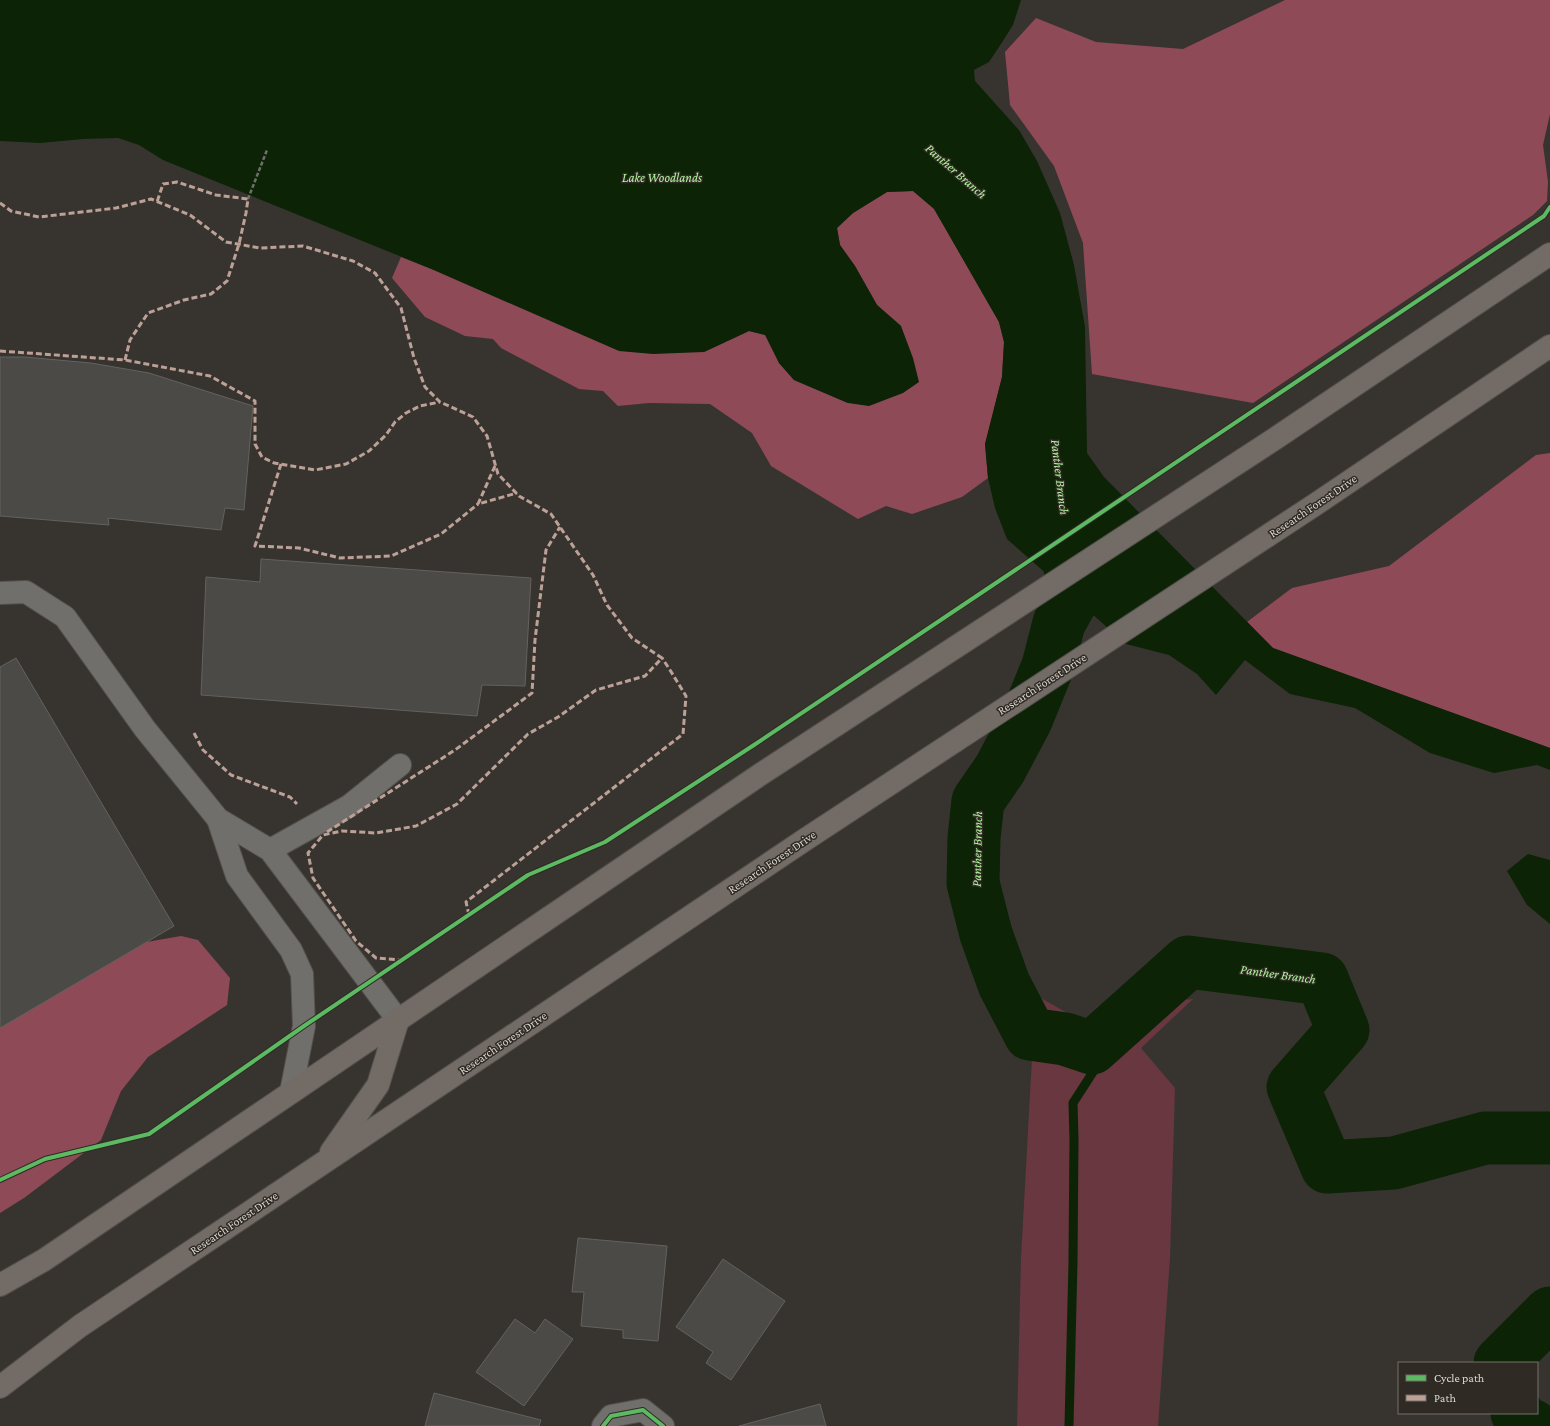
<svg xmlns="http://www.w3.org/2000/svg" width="1550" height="1426" viewBox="0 0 1550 1426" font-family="'Crimson Pro',serif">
  <rect width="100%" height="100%" fill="#373430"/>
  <!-- green -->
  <polygon fill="#683740" points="1157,980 1162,1002 1193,999 1141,1048 1175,1088 1170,1258 1158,1426 1017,1426 1021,1258 1032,1058 1003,993 1016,984 1092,1027"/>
  <!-- forest -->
  <g fill="#8f4a57">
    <polygon points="1285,0 1550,0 1550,114 1543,145 1548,182 1547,201 1533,215 1253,403 1092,374 1083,243 1054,166 1010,105 1005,52 1036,18 1096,42 1183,49"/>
    <polygon points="913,191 934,208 999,322 1004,342 1002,377 985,444 988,478 962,497 912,514 886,506 858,519 771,466 752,433 710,404 649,403 618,406 603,391 579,389 501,348 493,339 465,336 425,317 392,278 401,257 429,268 679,352 704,352 749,331 766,335 779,363 794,380 848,403 901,326 877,305 855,266 840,245 837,228 853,213 887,192"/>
    <polygon points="1550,453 1550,748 1273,648 1247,622 1292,588 1389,566 1536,455"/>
    <polygon points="181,936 198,940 230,978 227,1005 148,1057 121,1091 101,1140 24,1198 0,1213 0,1023 141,943"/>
  </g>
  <!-- water -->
  <g fill="#0c2306">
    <polygon points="0,0 1021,0 1013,25 1001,44 989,62 974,70 975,81 1019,130 1037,161 1060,213 1074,265 1085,327 1087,453 1104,477 1273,648 1550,748 1550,770 1537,765 1494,773 1430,753 1355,708 1290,694 1245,660 1216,695 1197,674 1169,655 1126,644 1007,539 995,508 988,478 985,444 1002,377 1004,342 999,322 934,209 913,191 887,192 853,213 837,228 840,245 855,266 877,305 901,326 913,358 919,382 903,393 869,406 848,403 794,380 779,363 765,335 749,331 704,352 653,354 619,351 429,268 163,160 139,145 118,138 83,139 40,143 0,141"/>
    <polygon points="1528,854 1550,860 1550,924 1527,905 1507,871"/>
  </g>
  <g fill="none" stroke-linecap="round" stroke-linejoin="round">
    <!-- stream -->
    <polyline stroke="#0c2306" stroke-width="9" points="1069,1426 1073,1262 1074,1139 1073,1103 1093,1072 1092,1048"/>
    <!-- river -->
    <g stroke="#0c2306" stroke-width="53">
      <polyline points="1066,524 1073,598 1059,623 1048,666 1026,720 1000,769 978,801 974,838 973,883 986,934 1004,984 1030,1034 1065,1039 1092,1048 1188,962 1322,979 1343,1030 1293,1087 1327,1167 1394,1163 1485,1138 1550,1138"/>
      <polyline points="1500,1363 1550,1313"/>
      <polyline points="1517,1413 1524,1422 1533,1426"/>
    </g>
  </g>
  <!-- building -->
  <g fill="#4b4a46" stroke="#63625e">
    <polygon points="0,357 25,357 91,363 149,373 253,406 244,510 225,508 221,530 108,518 109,525 0,516"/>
    <polygon points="261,559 531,578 525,686 482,685 477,716 201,695 206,577 260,582"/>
    <polygon points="16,658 174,926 0,1028 0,667"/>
    <polygon points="578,1238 667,1246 658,1341 623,1338 623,1330 581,1326 584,1292 572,1292"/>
    <polygon points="723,1259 785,1301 731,1380 706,1363 713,1352 676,1327"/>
    <polygon points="515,1319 535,1333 545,1319 573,1339 524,1406 476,1372"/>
    <polygon points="434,1393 541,1420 539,1426 425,1426"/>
    <polygon points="820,1404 826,1426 739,1426"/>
  </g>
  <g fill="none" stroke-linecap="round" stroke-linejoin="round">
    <!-- minor casing -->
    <g stroke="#54514d" stroke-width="24">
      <g id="minor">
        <polyline points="0,593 26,592 65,617 145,729 218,819 270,850 398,1020"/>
        <polyline points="218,819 237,876 291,950 302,974 304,1026 291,1092"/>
        <polyline points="270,850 349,806 400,765"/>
        <polyline points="603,1426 611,1416 643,1410 663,1426"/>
      </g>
    </g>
    <!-- major casing -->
    <g stroke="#54514d" stroke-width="24">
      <g id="major">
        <polyline points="331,1152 378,1085 398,1020"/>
        <polyline points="0,1285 44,1260 761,774 1273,440 1550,254"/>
        <polyline points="0,1387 80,1326 806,839 1316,504 1550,346"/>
      </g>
    </g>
    <!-- path -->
    <polyline stroke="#716f6c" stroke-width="2.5" stroke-dasharray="4 2" stroke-linecap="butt" points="248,199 267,150"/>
    <!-- minor -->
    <use href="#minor" stroke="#716f6c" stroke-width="22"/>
    <!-- major -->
    <use href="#major" stroke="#736b66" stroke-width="22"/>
    <!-- quiet -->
    <g stroke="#bda197" stroke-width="3" stroke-dasharray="6 3" stroke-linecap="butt">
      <polyline points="0,203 11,211 39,217 116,208 151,199 190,215 226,242 260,248 303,246 353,261 375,273 401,308 414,358 425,387 440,402 473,417 487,436 498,474 519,496 551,514 593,575 607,605 632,638 662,658 645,676 596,690 558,717 528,734 457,804 416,826 376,833 342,831 323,835 308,853 313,878 356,941 376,958 401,960"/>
      <polyline points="0,351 125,360 210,376 255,401 255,444 262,457 274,463 315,470 346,464 369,451 386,435 395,422 406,413 420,406 440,402"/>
      <polyline points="125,360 130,340 148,313 184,300 211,294 227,281 239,244 246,213 248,199 216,195 177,182 163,184 157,202"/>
      <polyline points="281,464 255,546 299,548 340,558 391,556 441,534 478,504"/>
      <polyline points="495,466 478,504 517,493"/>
      <polyline points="194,733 203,750 231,775 290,797 297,804"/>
      <polyline points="327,832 455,750 532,693 535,640 546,550 560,527"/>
      <polyline points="469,915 466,902 683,734 686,696 670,670 662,658"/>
    </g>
    <!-- cycleway casing -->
    <g stroke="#2f2a23" stroke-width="6">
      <g id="cycleway">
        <polyline points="0,1180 45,1159 149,1134 304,1026 528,875 605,842 754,745 1544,216 1550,207"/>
        <polyline points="603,1426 611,1416 643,1410 663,1426"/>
      </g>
    </g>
    <!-- cycleway -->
    <use href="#cycleway" stroke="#5cba63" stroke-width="4"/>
  </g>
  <g text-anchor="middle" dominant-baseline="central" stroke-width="3" stroke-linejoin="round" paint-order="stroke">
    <!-- street labels -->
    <g font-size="12" fill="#dcd9d4" stroke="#2f2a23">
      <text transform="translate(1313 506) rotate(-34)">Research Forest Drive</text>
      <text transform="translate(1042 684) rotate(-33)">Research Forest Drive</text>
      <text transform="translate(772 862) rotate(-34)">Research Forest Drive</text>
      <text transform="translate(503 1043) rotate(-34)">Research Forest Drive</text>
      <text transform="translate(234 1223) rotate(-34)">Research Forest Drive</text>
    </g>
    <!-- water labels -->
    <g font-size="13" font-style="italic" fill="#b0f59d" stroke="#2f2a23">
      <text transform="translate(956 171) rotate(41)">Panther Branch</text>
      <text x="662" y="177">Lake Woodlands</text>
      <text transform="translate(1060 477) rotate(83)">Panther Branch</text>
      <text transform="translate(977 849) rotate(-89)">Panther Branch</text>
      <text transform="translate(1278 974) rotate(8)">Panther Branch</text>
    </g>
  </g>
  <!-- legend -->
  <rect x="1398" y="1362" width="140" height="52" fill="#2f2a23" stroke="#74706a"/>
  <rect x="1406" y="1375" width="20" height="6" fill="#5cba63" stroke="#74706a"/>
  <text x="1434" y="1382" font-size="12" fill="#dcd9d4">Cycle path</text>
  <rect x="1406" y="1395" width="20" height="6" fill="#bda197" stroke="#74706a"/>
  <text x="1434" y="1402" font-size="12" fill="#dcd9d4">Path</text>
</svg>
